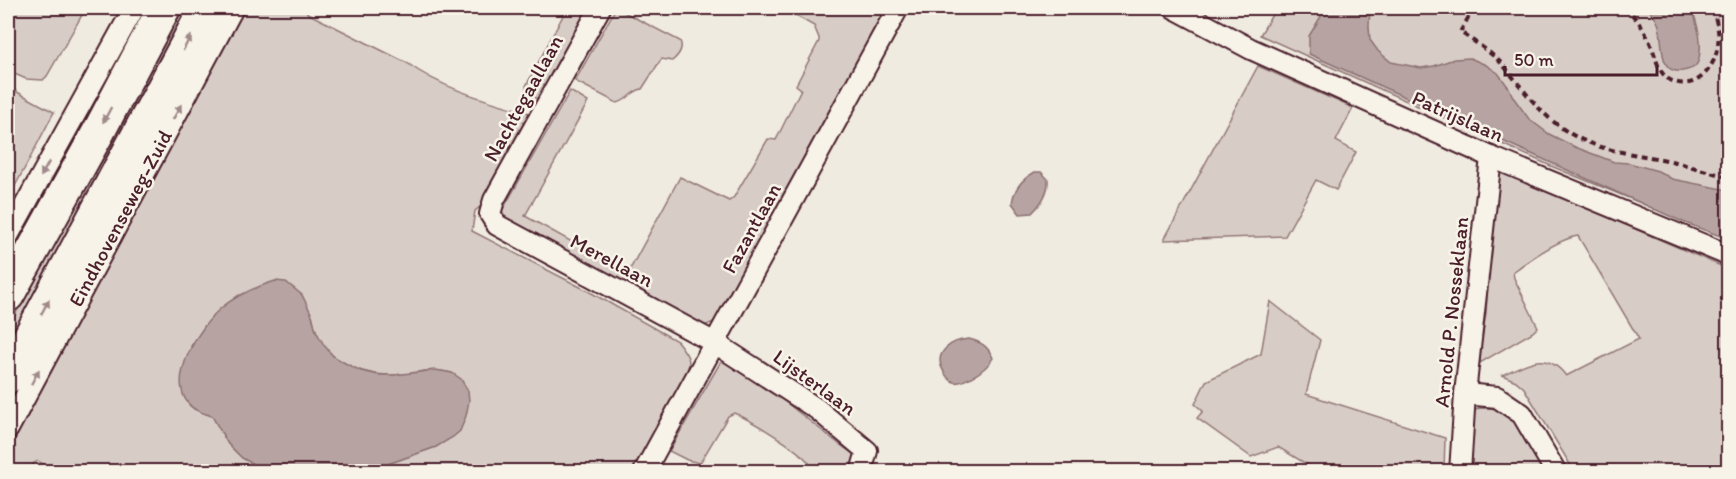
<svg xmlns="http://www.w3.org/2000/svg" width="1736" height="479" viewBox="0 0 1736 479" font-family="Itim,sans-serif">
  <rect width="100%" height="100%" fill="#f0ebe0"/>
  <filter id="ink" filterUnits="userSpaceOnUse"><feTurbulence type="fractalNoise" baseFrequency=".0167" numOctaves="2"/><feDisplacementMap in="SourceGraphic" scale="12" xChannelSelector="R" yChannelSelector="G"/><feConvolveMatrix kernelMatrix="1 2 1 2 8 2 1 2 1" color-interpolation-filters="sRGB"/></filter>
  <g filter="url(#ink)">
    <!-- green -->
    <g fill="#d8cdc6" stroke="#917678" stroke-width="1.5">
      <polygon points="8,8 86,8 47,76 43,80 26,79 8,71"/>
      <polygon points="180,8 189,8 8,348 8,328"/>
      <path d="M241,8H307V13L407,63C444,90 489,101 533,114L488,196L481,206L475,211L472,231L588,291L677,341C681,346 688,355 689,361C690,378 645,452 635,471H368L436,447L452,373C443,371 434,370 425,371C414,372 404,375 393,375C369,376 337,366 323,345C317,336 314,326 312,315L239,295L220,309L205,326L191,346L194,409L212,416L228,444L242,458L266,471H56L38,461L34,463L28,471L8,472V447Z"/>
      <polygon points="567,8 591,8 540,101 526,90 526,86"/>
      <path d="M616,8L680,41C684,49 678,56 672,61L662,59L660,61L642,89C631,91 628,101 617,103L575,81Z"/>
      <polygon points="782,8 808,8 821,14 826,13 830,8 886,8 716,321 702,327 498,218 570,91 588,102 525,216 628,273 680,177 729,201 734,197 768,139 776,140 801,89 796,85 819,41 819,38 814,26"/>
      <polygon points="1276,8 1728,8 1728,239 1551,166 1260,35"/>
      <polygon points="1258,66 1353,108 1336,141 1356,152 1336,190 1316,180 1285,236 1164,240"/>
      <polygon points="8,87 54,112 28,162 8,199"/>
      <path d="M1503,172L1728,269V471H1574L1524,388L1516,381L1502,375C1526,364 1546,349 1566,376L1639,339L1578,236C1559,239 1529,260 1513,272L1514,278L1538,327L1533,332L1480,363L1481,344L1486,313L1493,192L1497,175Z"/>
      <polygon points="1270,301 1320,340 1306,394 1445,438 1444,471 1318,471 1278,447 1251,457 1197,418 1203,411 1195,404 1206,381 1261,354"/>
      <path d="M723,360L755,378L839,444L856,456L850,471H812C812,470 809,464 809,463C799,449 751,420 734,413L728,416L700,463L687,460L669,451L720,363Z"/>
      <path d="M1479,408C1485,408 1492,408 1498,409C1516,413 1538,456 1548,472H1460L1466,422L1475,410Z"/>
    </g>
    <!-- water -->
    <g fill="#b7a4a2" stroke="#8b6f72" stroke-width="1.5">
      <polygon points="1326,8 1370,8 1369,26 1370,40 1378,51 1391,62 1421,68 1434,66 1454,59 1470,58 1486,65 1498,73 1509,88 1513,97 1529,119 1549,134 1575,147 1614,162 1629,163 1658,171 1672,179 1728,190 1728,239 1683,222 1309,54 1309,36"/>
      <path d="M1647,8H1692C1697,25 1703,40 1699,58C1698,65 1693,69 1687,70C1655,79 1665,39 1658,23C1656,18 1651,12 1647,8Z"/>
      <path d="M1035,172H1041L1048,179C1049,192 1041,204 1032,213L1020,214L1012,203C1014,188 1022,179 1035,172Z"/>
      <path d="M275,281L286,282L302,295L312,315L316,331L324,345L333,356L345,363L361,371L379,375H394L436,370L452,373L461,379L468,391L469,401L466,416L460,431L453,437L436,447L368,471H266L242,458L228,444L212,416C204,413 193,411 188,403C167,377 200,326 221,308C237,295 255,287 275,281Z"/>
      <path d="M969,339C981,342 988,346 993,358C988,367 981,372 972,377C966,379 960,384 954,382C949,380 946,376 944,372C932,353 951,340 969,339Z"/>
    </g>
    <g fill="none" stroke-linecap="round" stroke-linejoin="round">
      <!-- street casing -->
      <g stroke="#4a1f2b" stroke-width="24">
        <g id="street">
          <polyline points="600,8 494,200 490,214 497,225 715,343 817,409 867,451 861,472"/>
          <polyline points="1174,8 1251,49 1491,157 1728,255"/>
          <polyline points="8,236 134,8"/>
          <polyline points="1465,394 1497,397 1522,414 1556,472"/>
          <polyline points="8,429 233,8"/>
          <polyline points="644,472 898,8"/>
          <polyline points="1460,472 1465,394 1491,157"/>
        </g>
      </g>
      <!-- primary casing -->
      <g stroke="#4a1f2b" stroke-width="36">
        <g id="primary">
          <polyline points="8,295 99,131 164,8"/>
          <polyline points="8,377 206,8"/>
        </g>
      </g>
      <!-- path -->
      <g stroke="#4a1f2b" stroke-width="4" stroke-dasharray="6 4.5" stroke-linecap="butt">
        <path d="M1474,8L1460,32C1475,42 1491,52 1503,65C1521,86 1537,110 1559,126C1596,153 1629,152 1671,161C1690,166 1709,172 1728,177"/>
        <path d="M1624,8C1637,17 1645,30 1651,45C1656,56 1657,70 1667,78C1669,80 1672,81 1675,82C1698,90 1716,66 1718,44C1720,33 1716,19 1712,8"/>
      </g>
      <!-- street -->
      <use href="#street" stroke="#f7f3e8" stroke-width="20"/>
      <!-- primary -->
      <use href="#primary" stroke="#f7f3e8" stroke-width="32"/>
    </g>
    <!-- one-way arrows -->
    <defs><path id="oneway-solid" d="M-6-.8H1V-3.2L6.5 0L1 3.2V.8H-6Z" transform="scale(1.5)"/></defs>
    <g fill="#a0898a">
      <use href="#oneway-solid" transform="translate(187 43) rotate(-62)"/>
      <use href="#oneway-solid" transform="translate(177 112) rotate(-62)"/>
      <use href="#oneway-solid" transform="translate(107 115) rotate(118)"/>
      <use href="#oneway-solid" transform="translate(45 169) rotate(119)"/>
      <use href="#oneway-solid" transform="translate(45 307) rotate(-62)"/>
      <use href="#oneway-solid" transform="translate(35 377) rotate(-62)"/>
    </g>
  </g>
  <g text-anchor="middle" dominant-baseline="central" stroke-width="5" stroke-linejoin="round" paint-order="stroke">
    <!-- street labels -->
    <g font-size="21" fill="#4a1f2b" stroke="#f7f3e8">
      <text transform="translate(523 98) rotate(-61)">Nachtegaallaan</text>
      <text transform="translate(1458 116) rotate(24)">Patrijslaan</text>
      <text transform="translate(120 218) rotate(-62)">Eindhovenseweg-Zuid</text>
      <text transform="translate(751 228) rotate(-61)">Fazantlaan</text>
      <text transform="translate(612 260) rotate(28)">Merellaan</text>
      <text transform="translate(1451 312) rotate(-84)">Arnold P. Nosseklaan</text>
      <text transform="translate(815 382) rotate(36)">Lijsterlaan</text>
    </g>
  </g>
  <!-- margin -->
  <rect width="1736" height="479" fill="none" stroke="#f7f3e8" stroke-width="30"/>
  <rect x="15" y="15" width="1706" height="449" fill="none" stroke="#4a1f2b" stroke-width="2" filter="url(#ink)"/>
  <!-- scale -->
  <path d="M1505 66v9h152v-9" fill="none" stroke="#4a1f2b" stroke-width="3"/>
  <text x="1514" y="66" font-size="18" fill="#4a1f2b" stroke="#f7f3e8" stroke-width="4.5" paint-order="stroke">50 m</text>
</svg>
